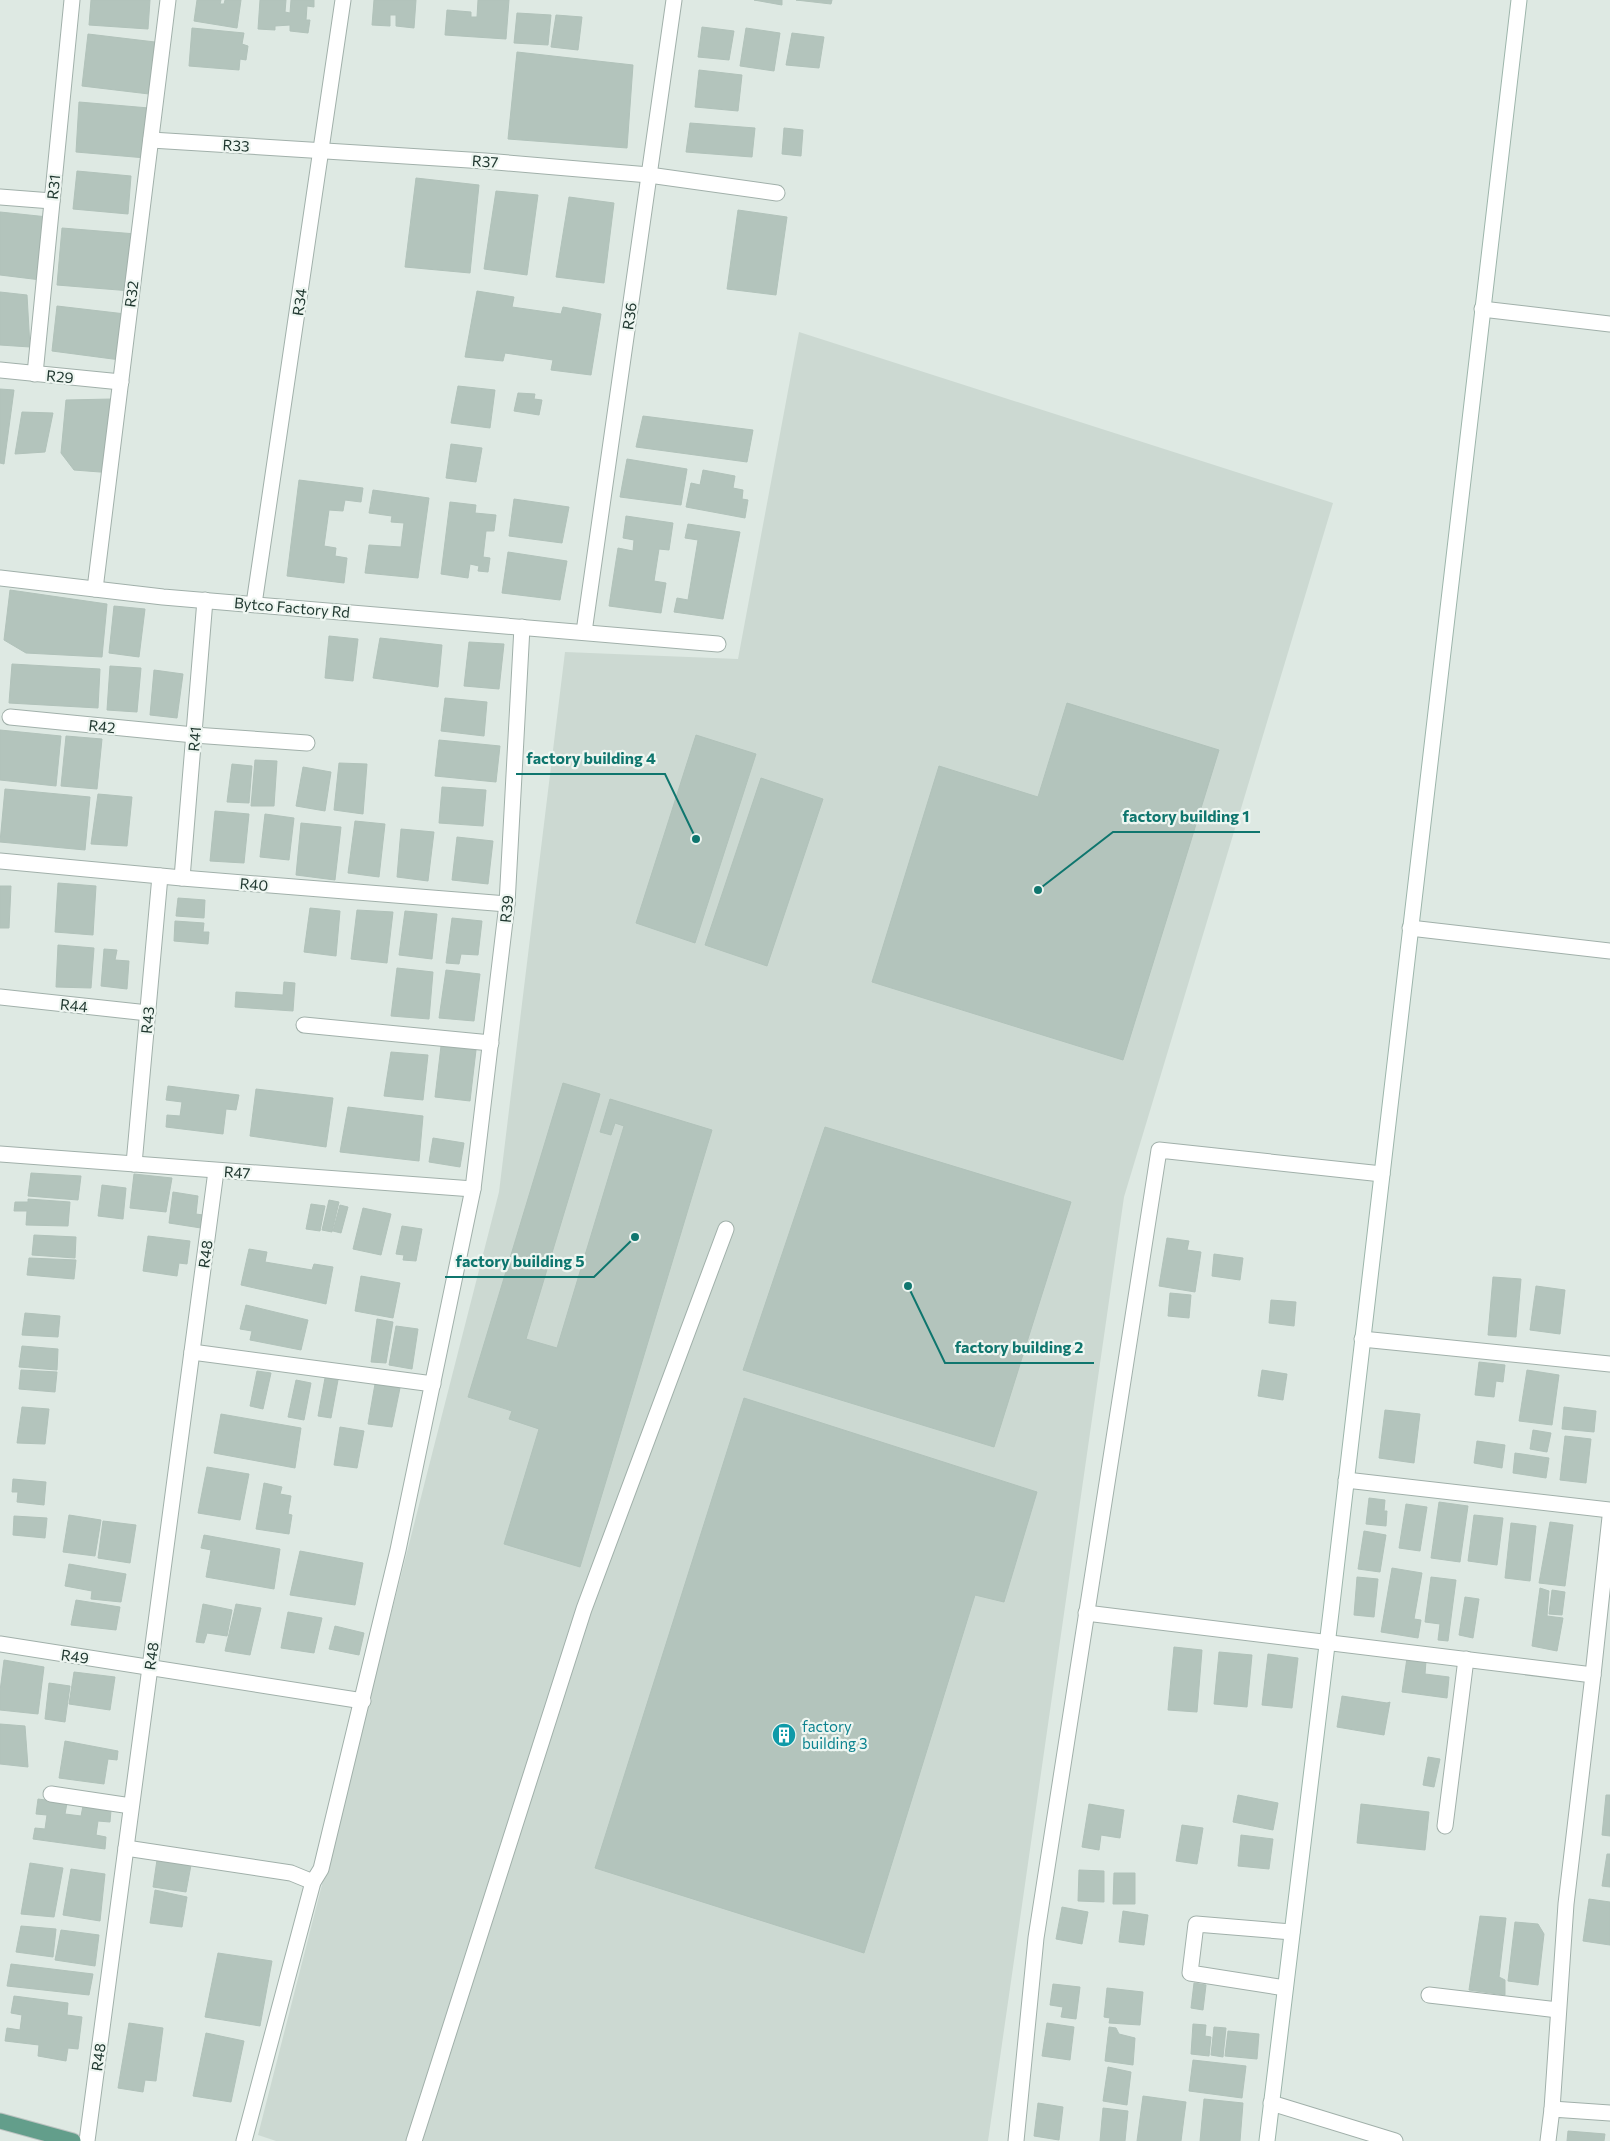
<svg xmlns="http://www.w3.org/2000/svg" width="1610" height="2141" viewBox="0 0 1610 2141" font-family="Commissioner,sans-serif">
  <rect width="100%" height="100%" fill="#dee9e3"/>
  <!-- built -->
  <polygon fill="#ccd9d2" points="799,332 1333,503 1124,1197 988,2141 276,2141 258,2135 499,1192 565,652 738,659"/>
  <!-- building -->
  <g fill="#b3c4bc" stroke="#b1c2ba">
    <polygon points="91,0 150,0 148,29 89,25"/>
    <polygon points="197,0 221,0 220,4 224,4 225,0 241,0 237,28 194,21"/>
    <polygon points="260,0 286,0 285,12 290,13 291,0 314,0 314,7 307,6 306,20 310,20 308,33 290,31 290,25 275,26 275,30 258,29"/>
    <polygon points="374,0 416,0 414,28 396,26 396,15 390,15 390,26 372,25"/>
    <polygon points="478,0 509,0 506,39 445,35 447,10 471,12 471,17 477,17"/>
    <polygon points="754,0 782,0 782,5"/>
    <polygon points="796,0 832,0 831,4"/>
    <polygon points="517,13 551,15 548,45 514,43"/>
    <polygon points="556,15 582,17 578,50 551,47"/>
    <polygon points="702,27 734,31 729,60 698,57"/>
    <polygon points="192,28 244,33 242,44 248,46 246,60 240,59 239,70 189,66"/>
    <polygon points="746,28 780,33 774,71 740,66"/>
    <polygon points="792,33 824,37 819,68 786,65"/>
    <polygon points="88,34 155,42 149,94 82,86"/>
    <polygon points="517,52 633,65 627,148 508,139"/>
    <polygon points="699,70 742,75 738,111 695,107"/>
    <polygon points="79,102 149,108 146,158 76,152"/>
    <polygon points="690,123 755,128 752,157 686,152"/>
    <polygon points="784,128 803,130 801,156 782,154"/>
    <polygon points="77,171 131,176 128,214 73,209"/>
    <polygon points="416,178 479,185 470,273 405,267"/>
    <polygon points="496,191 538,195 527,275 484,269"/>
    <polygon points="569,197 614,203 604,283 556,277"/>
    <polygon points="738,210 787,217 776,295 727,289"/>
    <polygon points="0,212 48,217 41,280 0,275"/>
    <polygon points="62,228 136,234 131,291 57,285"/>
    <polygon points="477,291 514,297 512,307 561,314 563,307 601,314 591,375 551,370 553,360 505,353 503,361 465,357"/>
    <polygon points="0,292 27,295 30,347 0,345"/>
    <polygon points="57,306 134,315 128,361 52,351"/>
    <polygon points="458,386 495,390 490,428 451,423"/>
    <polygon points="0,389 14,390 4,464 0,463"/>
    <polygon points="518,393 535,394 534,399 542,400 539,415 514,411"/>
    <polygon points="112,399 113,473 74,470 61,453 66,400"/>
    <polygon points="22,412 53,413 45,452 15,454"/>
    <polygon points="643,416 753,430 747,462 636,447"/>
    <polygon points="451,444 482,448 476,482 446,478"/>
    <polygon points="627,459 687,469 681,505 620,497"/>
    <polygon points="703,470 735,476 733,488 743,490 742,499 748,500 745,518 686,507 691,483 700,485"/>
    <polygon points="299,480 363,488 361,502 345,500 343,511 329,510 324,546 336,548 335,556 347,558 344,583 287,576"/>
    <polygon points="373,490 429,498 418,578 365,573 369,545 401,547 404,523 391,522 392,516 369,513"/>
    <polygon points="514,499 569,507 562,543 509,536"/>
    <polygon points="450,502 476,505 475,513 496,515 494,531 486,531 483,557 490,558 488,572 478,571 479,566 470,564 468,578 441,574"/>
    <polygon points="626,516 673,523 669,550 659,549 654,581 666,583 661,613 609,606 618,548 633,551 634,540 623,538"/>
    <polygon points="688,524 740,532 723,619 674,612 677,598 688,600 698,540 685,538"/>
    <polygon points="508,552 567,561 560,600 502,593"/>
    <polygon points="10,590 107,604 102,657 26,653 4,640"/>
    <polygon points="114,606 145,609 139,657 109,653"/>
    <polygon points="329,636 358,639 353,681 325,678"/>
    <polygon points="380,638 442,645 438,687 373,678"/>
    <polygon points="469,642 504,644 499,689 464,686"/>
    <polygon points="12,664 100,669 98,708 9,703"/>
    <polygon points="110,666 141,668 137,712 107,710"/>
    <polygon points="154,670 183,674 177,718 150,715"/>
    <polygon points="445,698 487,702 484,736 441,731"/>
    <polygon points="1067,703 1219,750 1123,1060 872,982 939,766 1038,797"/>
    <polygon points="0,730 61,736 56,786 0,780"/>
    <polygon points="696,735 756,754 695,943 636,923"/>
    <polygon points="66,736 102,739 97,789 61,786"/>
    <polygon points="439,740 500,746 496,782 435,776"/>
    <polygon points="255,760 277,761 274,806 251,806"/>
    <polygon points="339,763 367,764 363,814 334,810"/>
    <polygon points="232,764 252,766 249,803 227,802"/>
    <polygon points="303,767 331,772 325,811 296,806"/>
    <polygon points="761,778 823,799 767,966 705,945"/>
    <polygon points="442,787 486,790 483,826 439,823"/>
    <polygon points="5,789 90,797 85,850 0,842"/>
    <polygon points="98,794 132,797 127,846 91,844"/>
    <polygon points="215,811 249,814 244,863 210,861"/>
    <polygon points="265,814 294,818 289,860 260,857"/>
    <polygon points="355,821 385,824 379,877 348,873"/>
    <polygon points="301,823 341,827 335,880 296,875"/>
    <polygon points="401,829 434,832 428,881 397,877"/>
    <polygon points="457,837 493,841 488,884 452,880"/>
    <polygon points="58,883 96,886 93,935 55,932"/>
    <polygon points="0,886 11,886 9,928 0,928"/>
    <polygon points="178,898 205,900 204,918 176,916"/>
    <polygon points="310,908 340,911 336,956 304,952"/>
    <polygon points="357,910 393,912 387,963 351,959"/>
    <polygon points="405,911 437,914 432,959 399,955"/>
    <polygon points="452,918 482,921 478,955 461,954 459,964 446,963"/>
    <polygon points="175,921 204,923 203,932 209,932 208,944 174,941"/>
    <polygon points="58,945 94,948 91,988 56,987"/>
    <polygon points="104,949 117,950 115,960 129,961 127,989 101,986"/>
    <polygon points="397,968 433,972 429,1019 391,1016"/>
    <polygon points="446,970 480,974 474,1021 439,1018"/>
    <polygon points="284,982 295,983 293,1011 235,1007 236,992 283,995"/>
    <polygon points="441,1046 476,1050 470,1101 435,1097"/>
    <polygon points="391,1052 428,1055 423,1100 384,1096"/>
    <polygon points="563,1083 600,1094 526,1339 557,1348 624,1126 615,1123 611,1135 600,1132 610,1099 712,1130 580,1567 504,1544 539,1429 509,1419 512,1411 468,1397"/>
    <polygon points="168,1086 239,1095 236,1110 226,1109 223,1134 166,1127 167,1115 180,1116 182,1102 166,1100"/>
    <polygon points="256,1089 333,1098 326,1147 250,1136"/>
    <polygon points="348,1107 423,1116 419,1161 340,1152"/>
    <polygon points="825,1127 1071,1202 994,1447 743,1370"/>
    <polygon points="433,1138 464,1143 460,1167 429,1162"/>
    <polygon points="31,1173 81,1176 78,1200 28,1196"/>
    <polygon points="134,1174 172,1178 166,1212 130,1208"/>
    <polygon points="102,1185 126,1188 123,1219 98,1216"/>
    <polygon points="173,1192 198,1196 196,1214 203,1215 201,1228 169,1223"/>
    <polygon points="28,1199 70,1202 68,1226 26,1225 27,1211 14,1211 15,1202 28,1202"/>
    <polygon points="329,1200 339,1202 332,1232 322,1230"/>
    <polygon points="311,1204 325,1206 320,1231 306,1229"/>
    <polygon points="340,1205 348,1207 341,1233 333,1231"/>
    <polygon points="363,1208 391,1214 381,1255 353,1249"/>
    <polygon points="402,1226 422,1229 416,1261 403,1260 404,1255 396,1254"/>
    <polygon points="34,1235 76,1237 75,1258 32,1255"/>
    <polygon points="148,1236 190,1241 187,1264 179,1263 177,1276 143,1271"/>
    <polygon points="1167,1238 1189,1241 1187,1250 1201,1252 1195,1292 1159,1286"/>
    <polygon points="249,1249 267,1252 265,1262 312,1270 314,1264 333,1267 326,1304 241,1285"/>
    <polygon points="1214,1254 1243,1258 1240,1280 1212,1276"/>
    <polygon points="29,1258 76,1260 74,1279 27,1275"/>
    <polygon points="361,1276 400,1283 393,1318 355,1311"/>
    <polygon points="1493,1277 1521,1279 1516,1337 1488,1335"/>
    <polygon points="1536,1286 1565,1290 1560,1334 1530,1330"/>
    <polygon points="1170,1293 1191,1295 1189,1318 1168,1316"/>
    <polygon points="1271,1300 1296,1302 1294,1326 1269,1323"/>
    <polygon points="246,1305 308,1320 301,1350 250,1340 252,1331 240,1329"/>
    <polygon points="25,1313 60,1316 58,1337 22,1335"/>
    <polygon points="377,1319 393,1322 386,1363 371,1362"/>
    <polygon points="396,1326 418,1329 412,1369 389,1365"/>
    <polygon points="22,1346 58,1349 57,1370 19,1367"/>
    <polygon points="1479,1362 1505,1365 1503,1382 1496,1381 1494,1397 1475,1395"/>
    <polygon points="21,1370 57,1372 55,1392 19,1389"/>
    <polygon points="1262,1370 1287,1374 1283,1400 1258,1396"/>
    <polygon points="1527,1370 1559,1375 1552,1425 1519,1421"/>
    <polygon points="257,1371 271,1373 263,1409 250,1406"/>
    <polygon points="325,1378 338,1380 331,1418 318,1416"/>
    <polygon points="296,1380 311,1383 304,1420 288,1417"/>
    <polygon points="375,1384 400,1388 392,1427 368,1424"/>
    <polygon points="744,1398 1037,1492 1004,1602 975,1595 864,1953 595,1868"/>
    <polygon points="22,1407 49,1409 45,1444 17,1443"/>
    <polygon points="1564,1407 1596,1411 1594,1432 1562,1429"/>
    <polygon points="1385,1410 1420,1414 1414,1463 1379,1458"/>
    <polygon points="221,1414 301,1428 295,1468 214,1453"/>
    <polygon points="340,1427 364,1431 357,1468 334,1465"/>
    <polygon points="1533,1430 1551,1433 1547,1452 1530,1449"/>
    <polygon points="1565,1436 1591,1439 1586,1483 1560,1480"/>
    <polygon points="1477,1441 1505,1445 1502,1468 1474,1463"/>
    <polygon points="1515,1453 1549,1458 1546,1478 1513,1473"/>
    <polygon points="207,1467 249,1474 240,1520 198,1513"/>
    <polygon points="13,1479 46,1482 44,1505 17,1502 18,1492 12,1492"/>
    <polygon points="264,1483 282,1487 280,1494 291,1496 288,1514 292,1515 289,1534 256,1529"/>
    <polygon points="1369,1498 1385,1500 1384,1511 1387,1511 1386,1526 1366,1524"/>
    <polygon points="1439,1502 1468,1506 1460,1562 1431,1558"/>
    <polygon points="1406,1504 1427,1507 1420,1551 1399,1548"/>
    <polygon points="69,1515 101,1520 95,1556 63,1552"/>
    <polygon points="1474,1515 1503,1518 1497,1565 1468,1561"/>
    <polygon points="14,1516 47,1518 45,1538 13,1535"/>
    <polygon points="103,1521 136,1525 130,1563 98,1558"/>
    <polygon points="1550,1522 1573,1525 1565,1586 1539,1583"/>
    <polygon points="1511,1523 1536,1526 1530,1581 1505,1578"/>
    <polygon points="1364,1531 1386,1535 1380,1572 1358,1569"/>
    <polygon points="204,1535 280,1549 274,1589 206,1577 211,1550 201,1548"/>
    <polygon points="300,1551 363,1563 355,1605 290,1595"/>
    <polygon points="69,1564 126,1574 121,1602 91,1599 92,1591 65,1586"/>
    <polygon points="1392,1568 1422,1573 1414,1619 1421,1620 1418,1638 1381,1632"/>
    <polygon points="1357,1577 1378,1579 1374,1617 1354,1615"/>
    <polygon points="1431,1577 1456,1580 1448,1641 1438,1640 1440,1624 1425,1622"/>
    <polygon points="1540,1588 1549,1591 1547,1616 1563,1618 1557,1651 1532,1646"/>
    <polygon points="1552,1590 1565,1592 1562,1615 1549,1614"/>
    <polygon points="1465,1597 1479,1599 1473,1638 1459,1635"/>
    <polygon points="76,1600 120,1607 116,1630 71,1625"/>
    <polygon points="203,1604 232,1610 227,1636 207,1633 204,1643 196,1642"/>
    <polygon points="236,1604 261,1608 250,1655 225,1651"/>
    <polygon points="288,1612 322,1618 314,1653 281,1648"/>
    <polygon points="335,1626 364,1633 359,1655 329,1649"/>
    <polygon points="1174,1647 1202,1650 1197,1712 1168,1710"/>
    <polygon points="1219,1652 1252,1655 1247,1707 1214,1704"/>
    <polygon points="1268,1654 1298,1658 1292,1708 1262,1705"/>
    <polygon points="1407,1658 1426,1661 1425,1674 1449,1677 1447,1698 1402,1692"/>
    <polygon points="4,1660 44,1667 38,1714 0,1710 0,1691"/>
    <polygon points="74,1672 115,1677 110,1710 69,1704"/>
    <polygon points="49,1683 70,1686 65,1722 45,1719"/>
    <polygon points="1342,1696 1387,1703 1390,1702 1384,1735 1337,1727"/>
    <polygon points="0,1724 25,1726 28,1767 0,1764"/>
    <polygon points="65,1741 118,1751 117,1760 108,1759 104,1784 59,1778"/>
    <polygon points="1428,1757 1440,1759 1434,1787 1423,1785"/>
    <polygon points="1238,1795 1278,1803 1273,1830 1233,1822"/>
    <polygon points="1606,1795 1610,1795 1610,1836 1602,1835"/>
    <polygon points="38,1799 67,1803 65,1814 81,1816 83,1806 111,1810 110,1822 98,1821 96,1835 106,1837 105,1849 33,1839 35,1828 45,1829 47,1815 36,1814"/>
    <polygon points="1089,1804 1124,1810 1120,1838 1101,1835 1099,1850 1082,1847"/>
    <polygon points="1361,1804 1429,1812 1425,1850 1357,1843"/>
    <polygon points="1182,1825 1203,1828 1197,1864 1176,1861"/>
    <polygon points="1241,1835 1273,1839 1269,1869 1238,1866"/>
    <polygon points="1607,1854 1610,1854 1610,1887 1602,1886"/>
    <polygon points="157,1860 191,1865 186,1892 153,1887"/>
    <polygon points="30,1863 63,1868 54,1917 21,1914"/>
    <polygon points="71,1869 105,1874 100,1921 63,1915"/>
    <polygon points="1079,1870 1104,1871 1104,1902 1078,1901"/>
    <polygon points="1114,1873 1135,1873 1135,1904 1113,1904"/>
    <polygon points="155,1890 187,1897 182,1927 150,1923"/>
    <polygon points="1589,1899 1610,1902 1610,1945 1583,1941"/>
    <polygon points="1062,1907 1088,1912 1082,1944 1056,1939"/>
    <polygon points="1123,1911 1148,1915 1144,1945 1119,1942"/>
    <polygon points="1480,1916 1506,1918 1499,1977 1505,1980 1505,1995 1469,1990"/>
    <polygon points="1515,1922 1538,1924 1544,1934 1538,1985 1508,1981"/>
    <polygon points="21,1926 56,1929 53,1957 16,1952"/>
    <polygon points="61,1930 99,1935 95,1966 55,1960"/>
    <polygon points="218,1953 272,1961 260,2026 205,2017"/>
    <polygon points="11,1964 93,1974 89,1995 7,1986"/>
    <polygon points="1194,1983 1206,1985 1203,2010 1191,2008"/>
    <polygon points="1053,1984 1080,1987 1076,2019 1061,2017 1063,2007 1050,2005"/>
    <polygon points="1107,1988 1143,1992 1140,2025 1109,2023 1110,2018 1104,2017"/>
    <polygon points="14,1996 68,2003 67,2015 82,2017 78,2049 68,2048 66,2061 38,2056 39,2045 5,2041 7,2028 20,2030 22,2015 11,2013"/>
    <polygon points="129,2023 163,2028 156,2081 145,2080 143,2092 118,2088"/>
    <polygon points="1047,2023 1074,2027 1070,2060 1042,2056"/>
    <polygon points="1193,2024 1206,2025 1205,2036 1211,2037 1209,2056 1191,2054"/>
    <polygon points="1109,2027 1116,2028 1119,2034 1135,2038 1133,2065 1105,2061"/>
    <polygon points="1214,2027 1226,2028 1223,2057 1211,2055"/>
    <polygon points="1228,2031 1259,2034 1257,2059 1225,2056"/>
    <polygon points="206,2033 244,2041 231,2102 193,2096"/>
    <polygon points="1193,2060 1246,2066 1242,2098 1189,2091"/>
    <polygon points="1108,2067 1131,2072 1127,2105 1103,2101"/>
    <polygon points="1143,2096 1186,2102 1181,2141 1137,2141"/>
    <polygon points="1204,2099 1243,2103 1240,2141 1200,2141"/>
    <polygon points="1038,2103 1063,2107 1059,2140 1034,2136"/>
    <polygon points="1103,2108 1128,2111 1125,2141 1100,2141"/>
    <polygon points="1568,2131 1605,2134 1604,2141 1567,2141"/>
  </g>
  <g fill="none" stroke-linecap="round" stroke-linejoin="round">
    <!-- street casing -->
    <g stroke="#a1b0aa" stroke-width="17">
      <g id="street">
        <polyline points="151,140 485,161 649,175 777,193"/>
        <polyline points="0,197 52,201"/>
        <polyline points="1482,309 1610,324"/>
        <polyline points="0,370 121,382"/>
        <polyline points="35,374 72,0"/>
        <polyline points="0,578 163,597 718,644"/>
        <polyline points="95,589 168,0"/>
        <polyline points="254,604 343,0"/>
        <polyline points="584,632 674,0"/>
        <polyline points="10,717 194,735 307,743"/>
        <polyline points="0,861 182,878 507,904"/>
        <polyline points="182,878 205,600"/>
        <polyline points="1410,928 1610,951"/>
        <polyline points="0,997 148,1013"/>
        <polyline points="304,1025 491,1043"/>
        <polyline points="0,1154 473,1189"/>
        <polyline points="134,1164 160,876"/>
        <polyline points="1362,1339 1610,1364"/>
        <polyline points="192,1352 433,1384"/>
        <polyline points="1346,1480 1610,1510"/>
        <polyline points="1086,1613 1593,1675"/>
        <polyline points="0,1644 363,1701"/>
        <polyline points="51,1794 131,1806"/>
        <polyline points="1445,1826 1466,1659"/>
        <polyline points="126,1848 291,1873 313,1882"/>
        <polyline points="1285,1988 1190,1973 1196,1924 1292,1932"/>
        <polyline points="1429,1995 1558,2010"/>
        <polyline points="1271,2103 1395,2141"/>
        <polyline points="1552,2109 1566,1904 1593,1675 1610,1517"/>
        <polyline points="87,2141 216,1171"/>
        <polyline points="244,2141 313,1882 321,1869 398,1550 473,1189 507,904 522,627"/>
        <polyline points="414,2141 584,1609 726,1229"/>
        <polyline points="1016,2141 1036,1938 1159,1150 1382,1174"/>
        <polyline points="1548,2141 1552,2109 1610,2113"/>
      </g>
    </g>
    <!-- secondary casing -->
    <g stroke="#9db5ab" stroke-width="17">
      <polyline id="secondary" points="1267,2141 1331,1612 1519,0"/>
    </g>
    <!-- primary casing -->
    <g stroke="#bcc3c1" stroke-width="17">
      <polyline id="primary" points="0,2121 73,2141"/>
    </g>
    <!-- street -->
    <use href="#street" stroke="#fff" stroke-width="15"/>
    <!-- secondary -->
    <use href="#secondary" stroke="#fff" stroke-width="15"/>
    <!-- primary -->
    <use href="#primary" stroke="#639e8b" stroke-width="15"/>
  </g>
  <!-- icons -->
  <defs>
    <g id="building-disc" transform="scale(1.25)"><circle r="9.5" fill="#0f9aa8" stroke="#eef6f1"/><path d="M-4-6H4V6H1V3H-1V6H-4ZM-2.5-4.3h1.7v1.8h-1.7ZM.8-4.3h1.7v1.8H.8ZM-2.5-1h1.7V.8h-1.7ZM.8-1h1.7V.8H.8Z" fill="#fff"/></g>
  </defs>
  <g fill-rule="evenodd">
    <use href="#building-disc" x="784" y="1735"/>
  </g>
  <g text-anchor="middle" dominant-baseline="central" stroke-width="4.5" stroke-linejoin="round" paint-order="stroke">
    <!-- street labels -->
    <g font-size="15" fill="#203830" stroke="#eef6f1">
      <text transform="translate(236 145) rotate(3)">R33</text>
      <text transform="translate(485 161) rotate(4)">R37</text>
      <text transform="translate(53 187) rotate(-84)">R31</text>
      <text transform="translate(131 294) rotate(-83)">R32</text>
      <text transform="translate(299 302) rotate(-82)">R34</text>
      <text transform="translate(629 316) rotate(-82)">R36</text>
      <text transform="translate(60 376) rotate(5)">R29</text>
      <text transform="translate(292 607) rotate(5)">Bytco Factory Rd</text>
      <text transform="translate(102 726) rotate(6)">R42</text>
      <text transform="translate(194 739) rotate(-85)">R41</text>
      <text transform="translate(254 884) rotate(5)">R40</text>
      <text transform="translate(506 909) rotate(-85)">R39</text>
      <text transform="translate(74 1005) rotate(6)">R44</text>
      <text transform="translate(147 1020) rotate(-85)">R43</text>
      <text transform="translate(237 1172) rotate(4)">R47</text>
      <text transform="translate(205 1254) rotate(-82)">R48</text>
      <text transform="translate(75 1656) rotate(8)">R49</text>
      <text transform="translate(151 1656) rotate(-82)">R48</text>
      <text transform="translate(98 2057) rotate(-82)">R48</text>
    </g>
    <!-- culture labels -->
    <g font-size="15" fill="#0d838f" stroke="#eef6f1" text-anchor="start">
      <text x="802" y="1726">factory<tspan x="802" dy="17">building 3</tspan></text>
    </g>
  </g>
  <!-- callouts -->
  <path fill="none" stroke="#0f766e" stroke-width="2" d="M696 839L665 774H516M1038 890L1113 832H1260M635 1237L594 1277H445M908 1286L945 1363H1094"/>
  <g fill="#0f766e" stroke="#eef6f1" stroke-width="2">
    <circle cx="696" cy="839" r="5"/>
    <circle cx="1038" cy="890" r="5"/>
    <circle cx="635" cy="1237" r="5"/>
    <circle cx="908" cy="1286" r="5"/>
  </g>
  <g font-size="16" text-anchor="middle" font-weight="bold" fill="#0f766e" stroke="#eef6f1" stroke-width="4.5" stroke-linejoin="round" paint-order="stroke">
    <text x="591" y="764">factory building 4</text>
    <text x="1186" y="822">factory building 1</text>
    <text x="520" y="1267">factory building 5</text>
    <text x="1019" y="1353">factory building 2</text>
  </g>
</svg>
